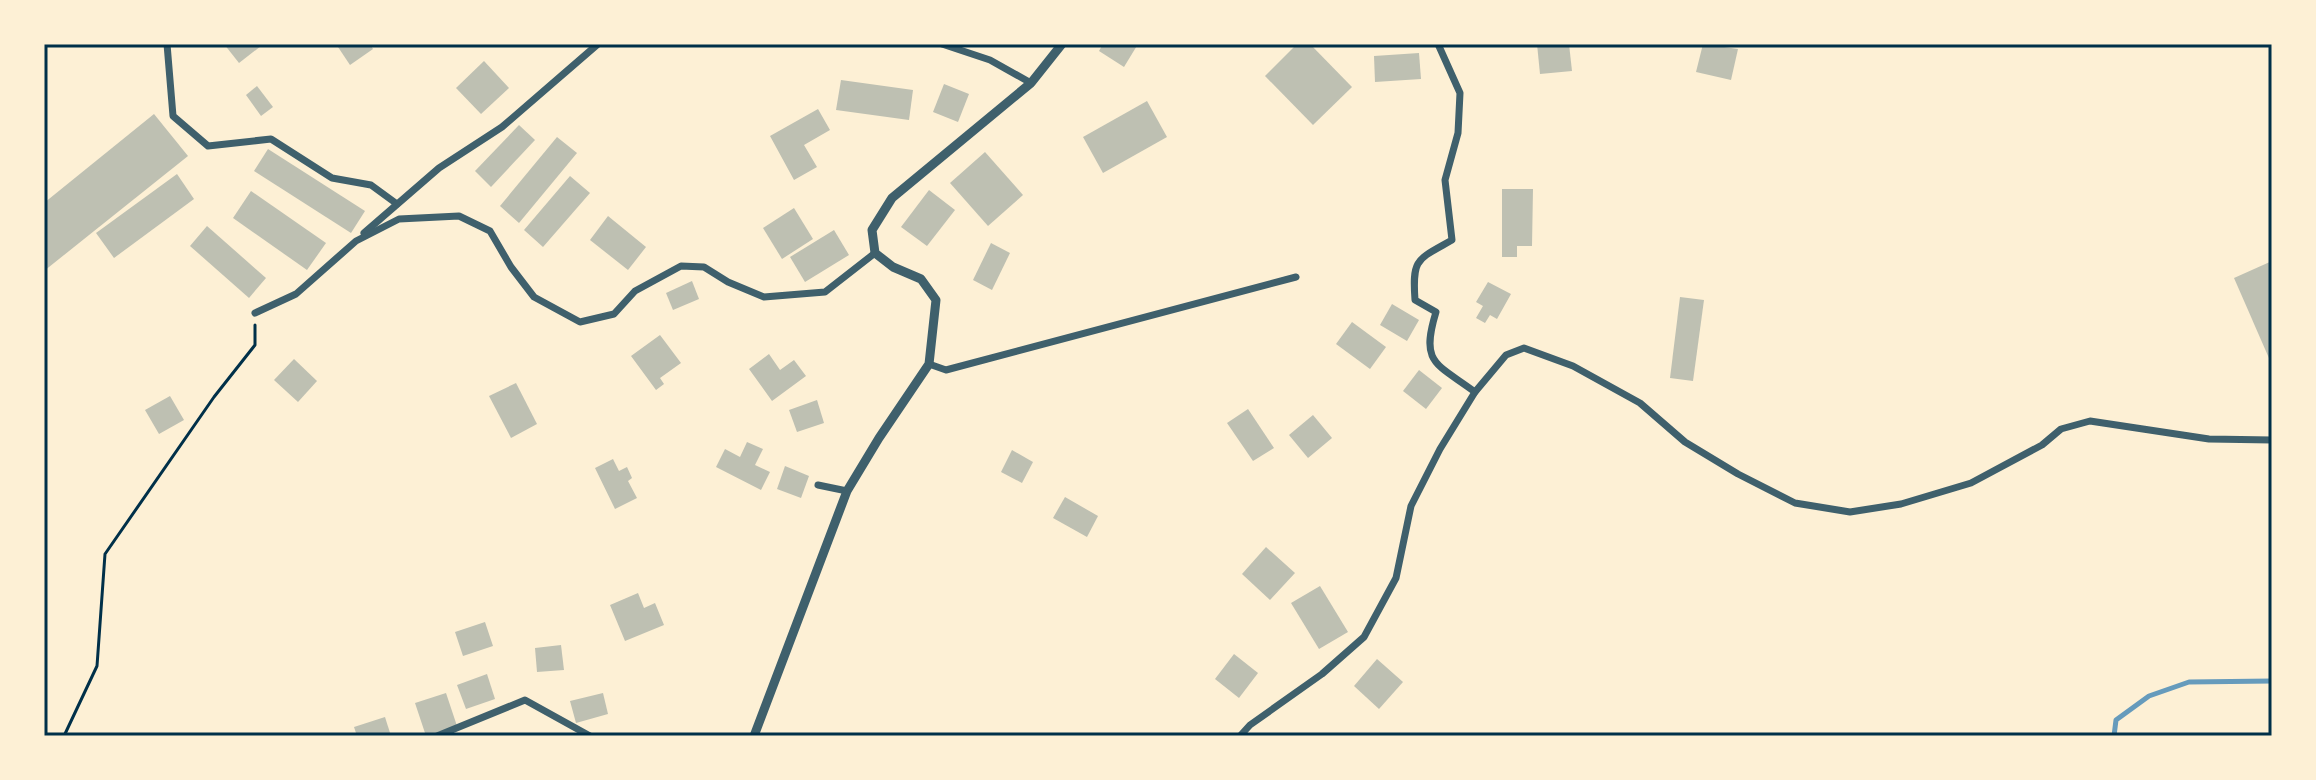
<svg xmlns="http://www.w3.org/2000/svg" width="2316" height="780" viewBox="0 0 2316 780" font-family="Literata,serif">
  <rect width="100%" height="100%" fill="#fdf0d5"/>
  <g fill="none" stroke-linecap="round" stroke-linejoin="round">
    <!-- stream -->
    <polyline stroke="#669bbc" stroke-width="5" points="2114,736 2116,720 2149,696 2189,682 2272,681"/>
  </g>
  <!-- building -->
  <g fill="#bec0b2">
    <polygon points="224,44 260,44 261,46 239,63"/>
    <polygon points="336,44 370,44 373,49 350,65"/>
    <polygon points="1103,44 1138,44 1124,67 1099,51"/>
    <polygon points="1297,44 1310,44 1352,87 1313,125 1265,76"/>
    <polygon points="1537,44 1569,44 1572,71 1540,74"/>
    <polygon points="1703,44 1738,49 1731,80 1696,72"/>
    <polygon points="1419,53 1421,79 1375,82 1374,56"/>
    <polygon points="484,61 509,88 481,114 456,88"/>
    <polygon points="841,80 913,90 909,120 836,110"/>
    <polygon points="944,84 969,94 958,122 933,112"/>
    <polygon points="257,86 273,107 261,116 246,95"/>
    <polygon points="1147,101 1167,137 1103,173 1083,137"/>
    <polygon points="818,109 830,130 804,145 817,167 794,180 770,136"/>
    <polygon points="154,114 188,156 44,271 44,203"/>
    <polygon points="519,125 535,140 491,187 475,171"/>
    <polygon points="557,137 577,153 519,223 500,206"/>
    <polygon points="268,149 365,211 351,233 254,171"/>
    <polygon points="985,152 1023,195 988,226 950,183"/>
    <polygon points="177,174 194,199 114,258 96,233"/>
    <polygon points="570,176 590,193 543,247 524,230"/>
    <polygon points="1502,189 1533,189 1532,246 1517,246 1517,257 1502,257"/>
    <polygon points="929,190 955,210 927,246 901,227"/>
    <polygon points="251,191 326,243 307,270 233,218"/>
    <polygon points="794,208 813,239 782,259 763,228"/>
    <polygon points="608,216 646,247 628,270 590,240"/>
    <polygon points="207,226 266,278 249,298 190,246"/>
    <polygon points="834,230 849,255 805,282 790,257"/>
    <polygon points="991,243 1010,253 992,290 973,280"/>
    <polygon points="2272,261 2272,365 2234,278"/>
    <polygon points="692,281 699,299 673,310 666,293"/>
    <polygon points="1488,282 1511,294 1497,319 1490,315 1485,323 1476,318 1483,306 1476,302"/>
    <polygon points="1680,297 1704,300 1693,381 1670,378"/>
    <polygon points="1392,304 1419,320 1407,341 1380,325"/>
    <polygon points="1352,322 1386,347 1370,369 1336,344"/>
    <polygon points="660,335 681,363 660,378 664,384 656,390 631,356"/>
    <polygon points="769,354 780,370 794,360 806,376 772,401 749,369"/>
    <polygon points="294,359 317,381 298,402 274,380"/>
    <polygon points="1419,370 1442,388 1426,409 1403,391"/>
    <polygon points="516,383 537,424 511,438 489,396"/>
    <polygon points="170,396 184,420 159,434 145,410"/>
    <polygon points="817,400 824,423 797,432 789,410"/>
    <polygon points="1248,409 1274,448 1253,461 1227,423"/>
    <polygon points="1313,415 1332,438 1308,458 1289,435"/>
    <polygon points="747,442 763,449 755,465 770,472 761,490 716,467 725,449 740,457"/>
    <polygon points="1012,450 1033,462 1022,483 1001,472"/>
    <polygon points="613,459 619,471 627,467 632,478 628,481 637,498 615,509 595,468"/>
    <polygon points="785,466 809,476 801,498 777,489"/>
    <polygon points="1065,497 1098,516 1087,537 1053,518"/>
    <polygon points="1266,547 1295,573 1270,600 1242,574"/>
    <polygon points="1320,586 1348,632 1319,649 1291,603"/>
    <polygon points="638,593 644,608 655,603 664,625 625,641 610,605"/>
    <polygon points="485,622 493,646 463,656 455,632"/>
    <polygon points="561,645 564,670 537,672 535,648"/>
    <polygon points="1234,654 1258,673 1239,698 1215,679"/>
    <polygon points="1377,659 1403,682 1379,709 1354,686"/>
    <polygon points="487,674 495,699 466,709 457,685"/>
    <polygon points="446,693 457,726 426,736 415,703"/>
    <polygon points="603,693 608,714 576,723 570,701"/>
    <polygon points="385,717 391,736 357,736 354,727"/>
  </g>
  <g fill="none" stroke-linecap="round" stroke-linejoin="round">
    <!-- path -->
    <polyline stroke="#003049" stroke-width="3" points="64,736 97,666 105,554 214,397 255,345 255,325"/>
    <!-- minor -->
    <g stroke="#3f606c" stroke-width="7">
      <polyline points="167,44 173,116 208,146 271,139 332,178 371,185 397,204"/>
      <polyline points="942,44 990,60 1031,83"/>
      <path d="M1438,44L1460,93L1458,133L1445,180L1452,240C1417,260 1412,258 1415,300L1436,312C1420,364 1436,363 1475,392"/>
      <polyline points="364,233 439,168 502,127 598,44"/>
      <polyline points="255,313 296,294 356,241 399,219 459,216 490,231 511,267 534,297 580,322 614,314 635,291 681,266 704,267 728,282 764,297 825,292 875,253"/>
      <polyline points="929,364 946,370 1296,277"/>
      <polyline points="818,485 847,491"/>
      <polyline points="437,736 525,700 590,736"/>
      <polyline points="1240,736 1250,725 1322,674 1364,637 1396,578 1411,506 1440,449 1475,392 1506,355 1524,348 1573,366 1640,403 1685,442 1738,474 1795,503 1850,512 1901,504 1971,483 2042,445 2061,429 2090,421 2209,439 2272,440"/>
    </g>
    <!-- tertiary -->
    <polyline stroke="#3f606c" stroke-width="9" points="754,736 847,491 879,438 929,364 936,300 921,279 893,267 875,253 872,230 892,198 1031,83 1062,44"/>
  </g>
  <!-- border -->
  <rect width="2316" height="780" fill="none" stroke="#fdf0d5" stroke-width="92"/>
  <rect x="46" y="46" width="2224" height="688" fill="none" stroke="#003049" stroke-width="3"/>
</svg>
